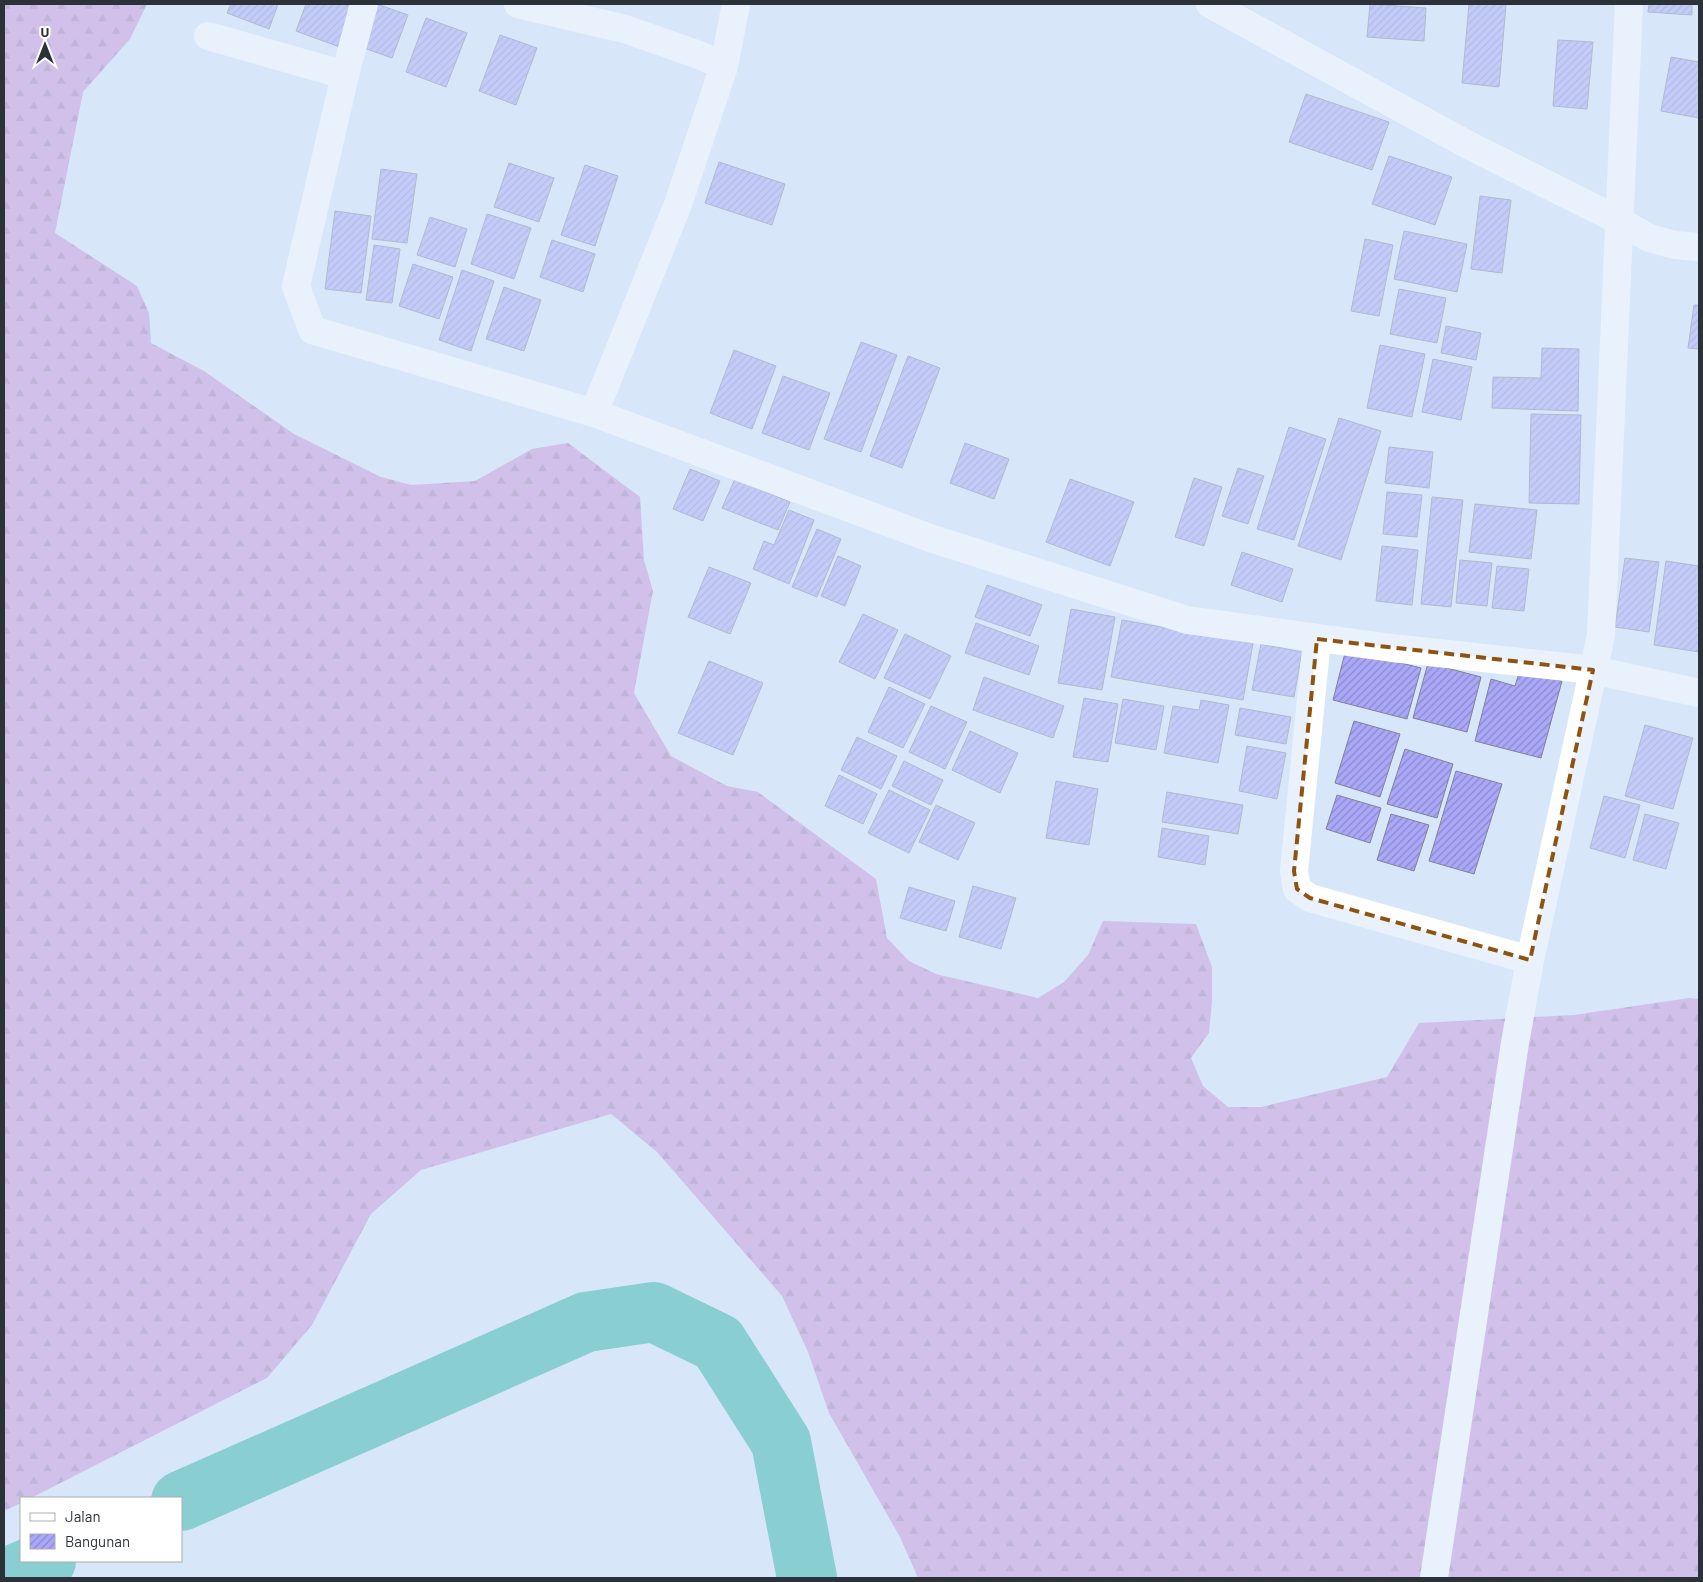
<svg xmlns="http://www.w3.org/2000/svg" width="1703" height="1582" viewBox="0 0 1703 1582" font-family="Barlow,sans-serif">
  <defs>
    <pattern id="forest-firs" width="22" height="20" patternUnits="userSpaceOnUse" patternTransform="scale(1.25)"><rect width="22" height="20" fill="#c992d7"/><path d="M5 1l3.5 6h-7zM16 11l3.5 6h-7z" fill="#a378af"/></pattern>
    <pattern id="building-hatch" width="6" height="6" patternUnits="userSpaceOnUse" patternTransform="scale(1.25)"><rect width="6" height="6" fill="#aaa8f8"/><path d="M-1 1l2-2M0 6l6-6M5 7l2-2" fill="none" stroke="#8b89ca"/></pattern>
  </defs>
  <rect width="100%" height="100%" fill="#d7e7f9"/>
  <!-- forest -->
  <polygon fill="url(#forest-firs)" points="4,4 147,4 130,39 83,92 55,233 137,286 149,313 151,343 204,371 294,434 381,477 411,485 475,481 532,449 568,443 640,497 644,560 653,591 634,693 671,756 727,786 758,792 876,879 887,938 909,961 936,974 1038,998 1064,982 1088,955 1103,921 1196,924 1212,967 1212,1002 1209,1033 1191,1058 1203,1086 1228,1107 1261,1107 1387,1077 1419,1023 1574,1015 1689,998 1699,999 1699,1578 918,1578 900,1537 829,1413 808,1352 782,1296 657,1152 611,1114 421,1170 371,1214 312,1325 267,1378 31,1498 21,1498 21,1503 4,1511"/>
  <g fill="none" stroke-linecap="round" stroke-linejoin="round">
    <!-- river -->
    <g stroke="#2bb09d" stroke-width="60">
      <polyline points="181,1501 586,1322 654,1312 718,1343 781,1442 807,1578"/>
      <polyline points="6,1578 46,1561"/>
    </g>
  </g>
  <!-- building -->
  <g fill="url(#building-hatch)" stroke="#828296">
    <polygon points="231,4 278,4 269,29 227,13"/>
    <polygon points="306,4 351,4 345,49 296,31"/>
    <polygon points="377,4 408,15 392,58 358,46"/>
    <polygon points="1370,4 1426,8 1424,41 1367,37"/>
    <polygon points="1469,4 1506,4 1499,87 1462,83"/>
    <polygon points="1649,4 1692,4 1692,15 1648,12"/>
    <polygon points="426,18 467,33 446,87 406,72"/>
    <polygon points="500,35 537,48 516,105 479,91"/>
    <polygon points="1558,40 1593,42 1587,109 1553,106"/>
    <polygon points="1671,57 1699,62 1699,118 1661,111"/>
    <polygon points="1306,94 1389,122 1372,170 1289,142"/>
    <polygon points="1389,156 1452,177 1435,225 1372,204"/>
    <polygon points="719,162 785,184 772,225 705,203"/>
    <polygon points="509,163 554,178 539,222 494,207"/>
    <polygon points="585,165 618,176 595,246 561,235"/>
    <polygon points="381,169 417,174 407,243 372,239"/>
    <polygon points="1480,196 1511,200 1502,273 1471,269"/>
    <polygon points="335,211 371,216 361,293 325,289"/>
    <polygon points="487,214 531,228 514,279 471,264"/>
    <polygon points="430,217 467,229 455,267 417,255"/>
    <polygon points="1404,231 1467,244 1457,292 1394,279"/>
    <polygon points="1365,239 1393,245 1379,316 1351,311"/>
    <polygon points="552,240 595,254 583,292 540,277"/>
    <polygon points="374,245 400,249 392,303 366,300"/>
    <polygon points="413,264 453,277 439,319 399,306"/>
    <polygon points="462,270 494,281 471,351 439,340"/>
    <polygon points="504,287 541,300 524,351 486,339"/>
    <polygon points="1399,289 1446,298 1437,343 1390,334"/>
    <polygon points="1694,305 1699,305 1699,349 1688,348"/>
    <polygon points="1446,326 1481,333 1476,360 1441,353"/>
    <polygon points="861,342 897,355 861,452 824,439"/>
    <polygon points="1380,345 1425,354 1412,417 1367,408"/>
    <polygon points="1542,348 1579,349 1578,411 1492,408 1493,377 1541,378"/>
    <polygon points="734,350 776,366 752,429 710,413"/>
    <polygon points="908,356 940,368 902,468 870,456"/>
    <polygon points="1433,359 1472,367 1461,420 1422,412"/>
    <polygon points="783,376 830,393 809,450 762,433"/>
    <polygon points="1531,414 1581,415 1579,504 1529,503"/>
    <polygon points="1339,418 1381,431 1341,560 1298,546"/>
    <polygon points="1289,427 1326,439 1294,540 1257,529"/>
    <polygon points="965,443 1009,459 994,499 950,483"/>
    <polygon points="1389,447 1433,452 1429,488 1385,483"/>
    <polygon points="1238,468 1264,476 1248,524 1222,516"/>
    <polygon points="690,469 720,481 703,521 673,509"/>
    <polygon points="1194,478 1222,487 1204,546 1175,537"/>
    <polygon points="735,479 790,502 778,530 722,508"/>
    <polygon points="1070,479 1134,502 1110,566 1046,542"/>
    <polygon points="1387,492 1422,495 1417,537 1383,534"/>
    <polygon points="1432,497 1463,500 1451,607 1421,604"/>
    <polygon points="1475,504 1537,510 1531,559 1469,552"/>
    <polygon points="789,510 814,520 789,584 753,569 764,541 774,545"/>
    <polygon points="817,529 841,539 817,597 792,587"/>
    <polygon points="1382,546 1418,550 1412,605 1376,601"/>
    <polygon points="1242,552 1293,569 1282,602 1231,585"/>
    <polygon points="838,556 861,566 845,606 821,596"/>
    <polygon points="1625,558 1659,562 1649,632 1615,627"/>
    <polygon points="1460,560 1492,563 1487,606 1456,603"/>
    <polygon points="1666,561 1699,566 1699,652 1654,645"/>
    <polygon points="1497,566 1529,569 1524,611 1492,608"/>
    <polygon points="709,567 751,583 730,634 688,617"/>
    <polygon points="987,585 1042,605 1030,636 975,617"/>
    <polygon points="1071,609 1115,617 1102,690 1058,683"/>
    <polygon points="863,614 898,630 875,679 839,662"/>
    <polygon points="1122,620 1253,643 1243,700 1111,677"/>
    <polygon points="976,623 1039,646 1029,675 965,653"/>
    <polygon points="905,634 951,656 930,699 884,678"/>
    <polygon points="1261,644 1302,652 1294,697 1252,690"/>
    <polygon points="1346,649 1421,668 1407,719 1333,700"/>
    <polygon points="709,661 763,683 733,755 678,733"/>
    <polygon points="1428,663 1481,677 1467,732 1413,718"/>
    <polygon points="1520,670 1562,681 1541,758 1475,741 1491,679 1515,686"/>
    <polygon points="984,677 1064,706 1053,738 973,710"/>
    <polygon points="889,687 925,704 903,748 868,732"/>
    <polygon points="1084,698 1118,704 1108,762 1073,757"/>
    <polygon points="1123,699 1164,706 1156,750 1115,743"/>
    <polygon points="1201,700 1229,705 1218,763 1164,753 1173,706 1199,710"/>
    <polygon points="931,706 967,722 945,769 909,752"/>
    <polygon points="1240,708 1291,717 1286,744 1235,735"/>
    <polygon points="1354,721 1400,734 1380,797 1335,783"/>
    <polygon points="1645,725 1693,738 1673,809 1625,796"/>
    <polygon points="970,731 1018,753 1000,793 952,770"/>
    <polygon points="857,737 897,756 881,789 841,770"/>
    <polygon points="1247,746 1286,753 1277,799 1239,791"/>
    <polygon points="1405,749 1453,764 1437,818 1387,804"/>
    <polygon points="904,761 943,780 931,805 892,786"/>
    <polygon points="1456,771 1502,784 1474,874 1429,861"/>
    <polygon points="839,775 877,794 863,824 825,806"/>
    <polygon points="1056,781 1098,789 1089,845 1046,838"/>
    <polygon points="889,790 930,810 909,853 868,833"/>
    <polygon points="1167,792 1243,805 1238,834 1162,822"/>
    <polygon points="1337,795 1381,808 1370,843 1326,829"/>
    <polygon points="1604,796 1640,805 1625,858 1590,848"/>
    <polygon points="936,805 975,823 958,860 919,842"/>
    <polygon points="1391,814 1429,825 1414,871 1377,860"/>
    <polygon points="1645,814 1679,823 1666,869 1633,860"/>
    <polygon points="1162,828 1209,836 1205,865 1158,857"/>
    <polygon points="973,886 1016,898 1001,949 959,937"/>
    <polygon points="909,887 955,901 946,931 900,918"/>
  </g>
  <g fill="none" stroke-linecap="round" stroke-linejoin="round">
    <!-- street -->
    <g stroke="#fff" stroke-width="28">
      <polyline points="518,4 625,29 699,55 724,66 678,204 594,413"/>
      <polyline points="1210,4 1472,147 1618,220 1649,238 1675,245 1699,247"/>
      <polyline points="208,36 345,75 296,286 312,330 594,413 930,538 1187,620 1392,648 1593,670 1699,693"/>
      <polyline points="724,66 736,4"/>
      <polyline points="345,75 364,4"/>
      <polyline points="1317,639 1294,871 1297,889 1310,898 1530,960"/>
      <polyline points="1434,1578 1515,1043 1530,960 1601,635 1629,4"/>
    </g>
  </g>
  <!-- marked area -->
  <path d="M0 0H1703V1582H0ZM1317,639L1593,670L1530,960L1310,898L1297,889L1294,871Z" fill="#d7e7f9" fill-opacity=".55" fill-rule="evenodd"/>
  <path fill="none" stroke="#8e530f" stroke-width="4" stroke-dasharray="10 6" stroke-linejoin="round" d="M1317,639L1593,670L1530,960L1310,898L1297,889L1294,871Z"/>
  <!-- border -->
  <rect width="1703" height="1582" fill="none" stroke="#2b3238" stroke-width="10"/>
  <!-- legend -->
  <rect x="20" y="1497" width="162" height="65" fill="#ffffff" stroke="#aaadaf"/>
  <rect x="30" y="1513" width="25" height="8" fill="#ffffff" stroke="#aaadaf"/>
  <text x="65" y="1522" font-size="15" fill="#2b3238">Jalan</text>
  <rect x="30" y="1534" width="25" height="15" fill="url(#building-hatch)" stroke="#aaadaf"/>
  <text x="65" y="1547" font-size="15" fill="#2b3238">Bangunan</text>
  <!-- north arrow -->
  <g transform="translate(45 45)" stroke="#ffffff" stroke-width="4" paint-order="stroke">
  <path d="M0-4L9 19L0 12L-9 19Z" fill="#2b3238"/>
  <text y="-8" font-size="14" font-weight="bold" text-anchor="middle" fill="#2b3238">U</text>
  </g>
</svg>
